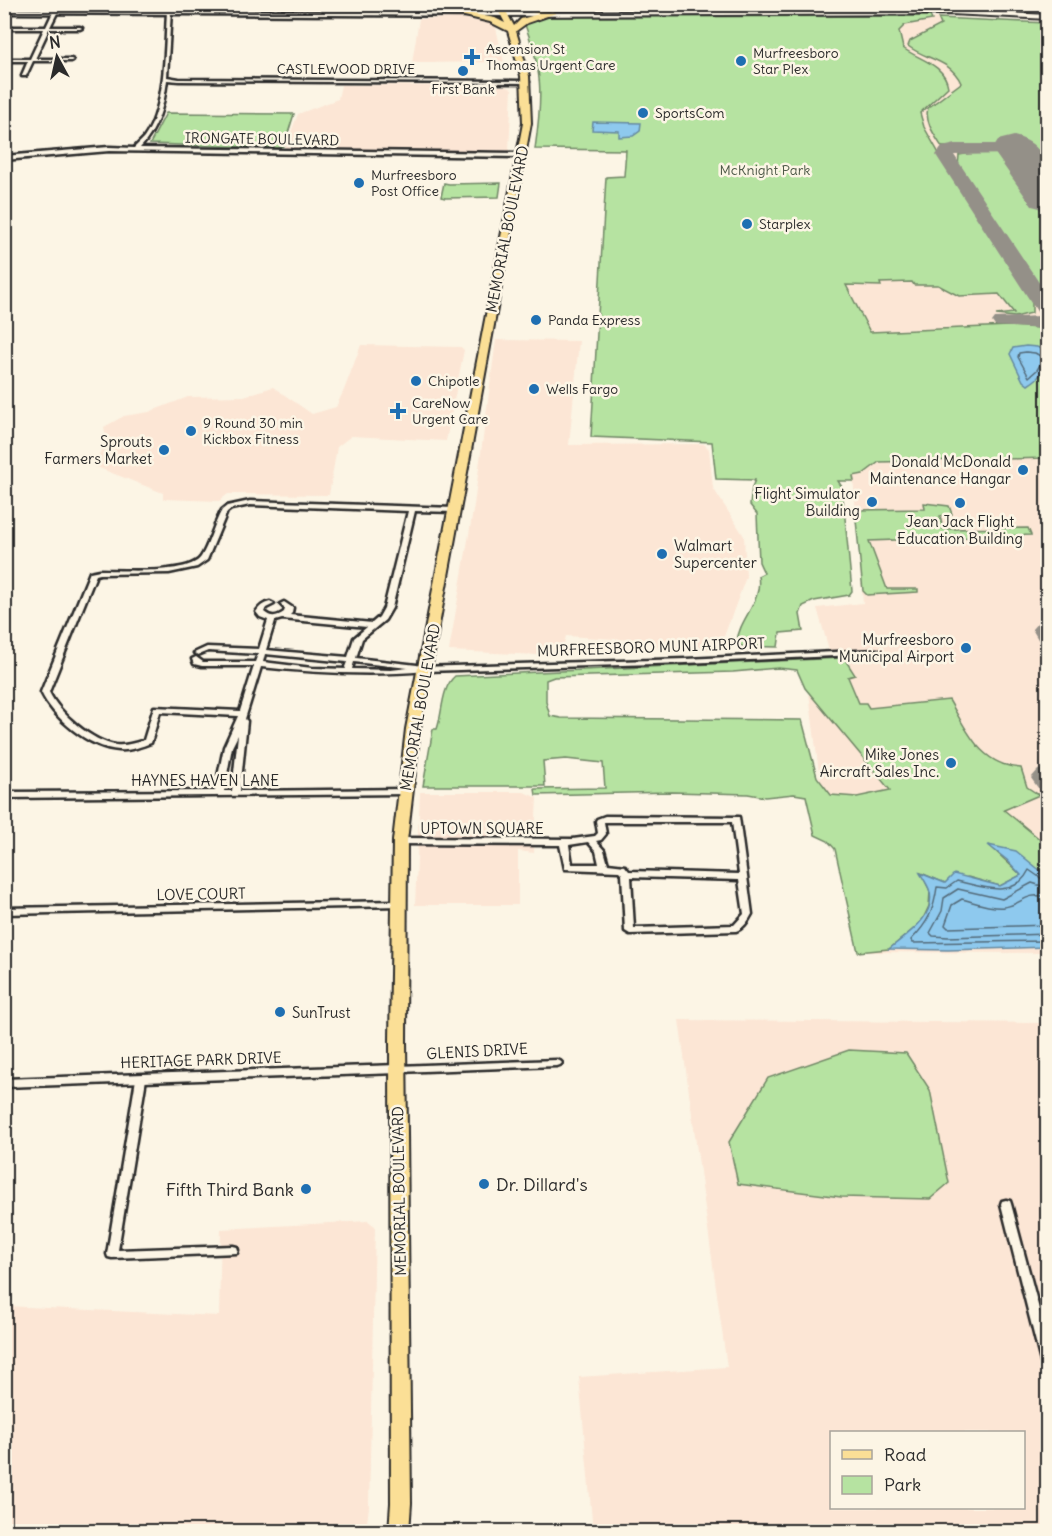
<svg xmlns="http://www.w3.org/2000/svg" width="1052" height="1536" viewBox="0 0 1052 1536" font-family="Delius,sans-serif">
  <rect width="100%" height="100%" fill="#fcf5e5"/>
  <filter id="ink" filterUnits="userSpaceOnUse"><feTurbulence type="fractalNoise" baseFrequency=".0167" numOctaves="2"/><feDisplacementMap in="SourceGraphic" scale="12" xChannelSelector="R" yChannelSelector="G"/><feConvolveMatrix kernelMatrix="1 2 1 2 8 2 1 2 1" color-interpolation-filters="sRGB"/></filter>
  <g filter="url(#ink)">
    <!-- built -->
    <g fill="#fce6d5" fill-rule="evenodd">
      <polygon points="460,18 495,24 504,62 412,63 419,19"/>
      <polygon points="951,18 1047,23 1047,450 995,327 870,332 845,284 929,281 929,175 882,19"/>
      <polygon points="341,85 506,86 512,89 509,151 284,150 298,114 338,99"/>
      <polygon points="496,340 579,341 569,445 704,444 709,449 713,488 744,536 746,577 719,650 653,647 648,641 566,636 562,652 538,655 449,651 474,505"/>
      <polygon points="361,345 461,347 464,350 446,441 351,436 337,447 329,495 228,494 219,501 163,499 163,493 94,466 106,439 104,427 124,416 149,412 188,397 244,396 273,387 312,414 336,407 344,390"/>
      <polygon points="1047,456 1047,953 865,952 821,789 806,669 834,667 817,608 863,603 853,476 863,474 879,462"/>
      <polygon points="420,792 524,792 537,798 534,853 518,851 518,905 415,905"/>
      <path d="M679,1020L1047,1023V1531H593L579,1377L727,1367ZM832,1432H1024V1508H832Z"/>
      <polygon points="368,1221 375,1226 369,1507 366,1531 5,1532 5,1306 219,1316 221,1229"/>
    </g>
    <!-- green -->
    <g fill="#b6e3a1" stroke="#708766" stroke-width="1.5" fill-rule="evenodd">
      <path d="M930,16L932,20L905,25L899,31L903,48C917,59 945,64 948,87L920,113L924,127L949,171L1032,299V313L1015,317L996,315L1014,313L999,294L959,296L938,285H914L912,282L880,283L881,286L846,285L870,332L1009,326L1040,328L1047,334V458L879,462L863,474L853,476L854,481H838L842,487L852,591L849,595L814,601L803,606L800,614L803,631L780,633L778,647L741,646L737,642C739,618 763,602 758,576L764,573L759,562L757,514L750,505L752,487L755,480L716,479L712,442L591,437L606,177L624,176L626,150L535,149C543,93 543,70 522,17Z"/>
      <path d="M938,18L1047,23V176L1025,145L942,147C935,136 924,121 928,108L961,83C950,59 926,60 908,46L910,41L941,25Z"/>
      <polygon points="166,113 294,114 284,146 279,148 150,144"/>
      <polygon points="978,152 1001,153 1047,218 1047,303 958,167 959,155"/>
      <polygon points="444,183 449,184 501,183 499,197 445,198 441,197"/>
      <polygon points="924,503 949,506 952,514 940,516 943,529 1028,528 1031,535 869,541 887,589 918,589 918,592 867,595 863,591 855,510 925,509"/>
      <path d="M842,658L846,661L855,675L848,677L859,703H866L869,708L949,700C968,732 980,765 1021,768L1027,787L1039,795L1004,810L1047,845V877L989,845L1021,875L1000,886L968,877L945,883L921,873L930,891L929,906L921,923L889,949L858,952L835,849L828,841L815,835L806,796L794,794L765,797L748,794L672,792L536,795L535,789L605,788L603,763L566,759L543,761L545,786H423L433,729H437C443,712 441,688 455,676ZM778,668L797,670L805,688L890,790L857,797L831,795L817,777L802,720L561,718L550,716L546,702V680L554,677L733,672Z"/>
      <polygon points="849,1050 906,1053 930,1090 949,1183 930,1199 841,1197 738,1184 729,1142 768,1078"/>
    </g>
    <!-- water -->
    <g fill="#8ec9ee" stroke="#668aa0" stroke-width="1.5">
      <polygon points="593,122 641,123 640,131 633,136 619,137 619,131 592,130"/>
      <path d="M1026,346L1037,347L1045,351C1046,368 1043,376 1028,385L1023,381L1010,354L1013,348Z"/>
      <path d="M988,845L1016,851L1047,876V947L948,950L889,949C906,935 938,916 929,889C927,884 923,878 920,873L945,883L954,874L1000,886L1021,875L1007,860Z"/>
    </g>
    <g fill="none" stroke-linecap="round" stroke-linejoin="round">
      <!-- shore -->
      <g stroke="#536a79" stroke-width="1.5">
        <polygon points="1026,352 1035,353 1044,358 1037,370 1029,377 1018,357 1019,353"/>
        <path d="M1048,880L1042,879L1029,870C1014,900 983,887 957,881L947,888L937,887C934,910 928,923 911,940L913,943L1048,941"/>
        <polyline points="1048,888 1032,883 1002,899 958,889 944,898 942,911 930,933 933,936 948,937 1048,934"/>
        <path d="M1048,897C1022,892 1025,904 1004,907C991,909 974,902 962,899L952,905L945,925L948,928L1048,925"/>
      </g>
      <!-- taxiway -->
      <g fill="#949088" fill-rule="evenodd">
        <polygon points="956,144 1014,144 1020,145 1023,149 1020,153 1014,154 954,155 1048,296 1048,329 995,326 992,322 995,318 1040,316 936,155 942,147"/>
        <polygon points="1048,619 1048,643 1039,641 1032,629 1039,621"/>
        <polygon points="1048,768 1048,790 1038,788 1031,778 1038,770"/>
      </g>
      <!-- runway -->
      <path fill="#949088" fill-rule="evenodd" d="M1014,136C1052,145 1048,177 1048,210L1032,206L992,149L998,140Z"/>
      <!-- minor casing -->
      <g stroke="#2b2b2b" stroke-width="5">
        <g id="minor">
          <polygon points="1005,4 1010,4 1015,16 1011,16"/>
          <polygon points="54,10 58,11 50,27 80,27 82,28 80,29 49,29 35,59 71,59 73,60 71,61 33,61 26,76 22,76 22,75 28,61 4,61 4,59 30,59 44,29 4,29 4,27 46,27"/>
          <path d="M169,10L171,11L167,77L179,79L527,81L529,82L527,83L179,81L167,80C164,105 158,129 140,148L520,153L523,155L520,157L109,151L4,160V156L109,147L134,148C137,145 141,141 144,138C166,108 165,47 167,11Z"/>
          <path d="M250,501L454,508L457,510L454,512L415,511L392,608L385,620L362,639L356,658L417,665L421,667L686,659L877,650L881,652L877,654L686,663L426,671C371,676 316,673 261,667L245,719L247,721L240,791L405,789L408,790L409,792L408,794L4,798V792L215,791L224,747L238,716L160,712L151,743C140,747 130,751 119,750C89,748 53,718 41,692L90,572L100,570C121,570 189,575 201,557C209,545 214,523 222,510L227,506ZM250,505L408,511L384,608L379,617L372,623L290,615L292,613L293,608L284,602L280,604L285,609L284,612C277,617 271,618 264,612L266,608L274,604L270,602C263,604 260,606 256,612L260,617L268,620L259,649L207,647L194,653L198,655L208,651L258,654L255,662H203L196,657L192,659L194,664L202,666H254L240,711L154,707L144,740C135,743 126,746 116,745C92,742 59,713 49,692L96,575L100,574L169,573L197,567L207,560L227,512L231,509ZM282,619L367,627L354,638L348,657L266,650L275,621ZM265,654L347,662L345,667L346,669L312,668L263,662ZM354,662L408,668L391,670L352,669ZM238,735L232,791H224L232,747Z"/>
          <path d="M605,816L739,817L752,914C749,920 743,929 736,931L630,934L625,931L622,874L619,871L565,869L560,845L400,844L396,841L400,838L573,839L595,836L598,833L596,821L597,819ZM604,822H732L739,874L629,871L625,866L608,864L604,850L596,841L601,840L606,834ZM588,842L596,851L599,864H572L569,845ZM631,877L739,880L744,914L734,925L634,928Z"/>
          <polygon points="398,901 401,902 402,904 401,906 4,914 4,908"/>
          <polygon points="557,1060 560,1061 562,1063 560,1065 557,1066 398,1072 395,1071 393,1069 395,1067 398,1066"/>
          <polygon points="141,1076 144,1077 146,1079 118,1250 233,1246 237,1247 238,1250 237,1253 112,1258 108,1257 107,1254 136,1079 138,1077"/>
          <polygon points="1006,1200 1010,1201 1011,1204 1048,1343 1048,1370 1044,1369 1042,1366 1001,1204 1002,1201"/>
        </g>
      </g>
      <!-- tertiary casing -->
      <g stroke="#2b2b2b" stroke-width="5">
        <g id="tertiary">
          <polygon points="4,9 504,12 507,14 504,16 4,13"/>
          <polygon points="398,1065 402,1066 404,1069 402,1072 398,1073 4,1087 4,1079"/>
        </g>
      </g>
      <!-- secondary casing -->
      <g stroke="#2b2b2b" stroke-width="4">
        <polygon id="secondary" points="951,10 1048,15 1048,19 951,14 504,16 501,14 504,12"/>
      </g>
      <!-- primary casing -->
      <g stroke="#2b2b2b" stroke-width="4">
        <path id="primary" d="M495,4H502L514,26L521,19L539,14L504,4C518,4 540,14 552,11L556,13L527,23L516,31L529,76L531,123L420,729L407,841L406,1041L411,1503L409,1532H389L391,1503L390,1041L393,841L406,729L523,123L521,76L508,31L490,22L452,13L456,11L495,18L505,23Z"/>
      </g>
      <!-- minor -->
      <use href="#minor" fill="#fcf5e5" fill-rule="evenodd"/>
      <!-- tertiary -->
      <use href="#tertiary" fill="#fcf5e5" fill-rule="evenodd"/>
      <!-- secondary -->
      <use href="#secondary" fill="#fcf5e5" fill-rule="evenodd"/>
      <!-- primary -->
      <use href="#primary" fill="#fbdf96" fill-rule="evenodd"/>
    </g>
  </g>
  <!-- markers -->
  <g fill="#1f6fb2" stroke="#fcf5e5" stroke-width="2">
    <path d="M469 48h6v6h6v6h-6v6h-6v-6h-6v-6h6z"/>
    <circle cx="741" cy="61" r="6"/>
    <circle cx="463" cy="71" r="6"/>
    <circle cx="643" cy="113" r="6"/>
    <circle cx="359" cy="183" r="6"/>
    <circle cx="747" cy="224" r="6"/>
    <circle cx="536" cy="320" r="6"/>
    <circle cx="416" cy="381" r="6"/>
    <circle cx="534" cy="389" r="6"/>
    <path d="M395 402h6v6h6v6h-6v6h-6v-6h-6v-6h6z"/>
    <circle cx="191" cy="431" r="6"/>
    <circle cx="164" cy="450" r="6"/>
    <circle cx="1023" cy="470" r="6"/>
    <circle cx="872" cy="502" r="6"/>
    <circle cx="960" cy="503" r="6"/>
    <circle cx="662" cy="554" r="6"/>
    <circle cx="966" cy="648" r="6"/>
    <circle cx="951" cy="763" r="6"/>
    <circle cx="280" cy="1012" r="6"/>
    <circle cx="484" cy="1184" r="6"/>
    <circle cx="306" cy="1189" r="6"/>
  </g>
  <g text-anchor="middle" dominant-baseline="central" stroke-width="5" stroke-linejoin="round" paint-order="stroke">
    <!-- far-poi labels -->
    <g font-size="14" fill="#2b2b2b" stroke="#fcf5e5" text-anchor="start">
      <text x="486" y="49">Ascension St<tspan x="486" dy="16">Thomas Urgent Care</tspan></text>
      <text x="753" y="53">Murfreesboro<tspan x="753" dy="16">Star Plex</tspan></text>
      <text x="463" y="89" text-anchor="middle">First Bank</text>
      <text x="655" y="113">SportsCom</text>
      <text x="371" y="175">Murfreesboro<tspan x="371" dy="16">Post Office</tspan></text>
      <text x="759" y="224">Starplex</text>
      <text x="548" y="320">Panda Express</text>
      <text x="428" y="381">Chipotle</text>
      <text x="546" y="389">Wells Fargo</text>
      <text x="412" y="403">CareNow<tspan x="412" dy="16">Urgent Care</tspan></text>
      <text x="203" y="423">9 Round 30 min<tspan x="203" dy="16">Kickbox Fitness</tspan></text>
    </g>
    <!-- far-street labels -->
    <g font-size="14" fill="#2b2b2b" stroke="#fcf5e5">
      <text x="346" y="69">CASTLEWOOD DRIVE</text>
      <text transform="translate(262 139) rotate(1)">IRONGATE BOULEVARD</text>
    </g>
    <!-- far-park labels -->
    <g font-size="14" fill="#4e5948" stroke="#fcf5e5">
      <text x="765" y="170">McKnight Park</text>
    </g>
    <!-- street labels -->
    <g font-size="15" fill="#2b2b2b" stroke="#fcf5e5">
      <text transform="translate(507 229) rotate(-79)">MEMORIAL BOULEVARD</text>
      <text transform="translate(651 647) rotate(-2)">MURFREESBORO MUNI AIRPORT</text>
      <text transform="translate(420 707) rotate(-80)">MEMORIAL BOULEVARD</text>
      <text x="205" y="780">HAYNES HAVEN LANE</text>
      <text x="482" y="828">UPTOWN SQUARE</text>
      <text transform="translate(201 894) rotate(-1)">LOVE COURT</text>
      <text transform="translate(477 1051) rotate(-3)">GLENIS DRIVE</text>
      <text transform="translate(201 1060) rotate(-2)">HERITAGE PARK DRIVE</text>
      <text transform="translate(399 1191) rotate(-91)">MEMORIAL BOULEVARD</text>
    </g>
    <!-- poi labels -->
    <g font-size="15" fill="#2b2b2b" stroke="#fcf5e5" text-anchor="end">
      <text x="152" y="441">Sprouts<tspan x="152" dy="17">Farmers Market</tspan></text>
      <text x="1011" y="461">Donald McDonald<tspan x="1011" dy="17">Maintenance Hangar</tspan></text>
      <text x="860" y="493">Flight Simulator<tspan x="860" dy="17">Building</tspan></text>
      <text x="960" y="521" text-anchor="middle">Jean Jack Flight<tspan x="960" dy="17">Education Building</tspan></text>
      <text x="674" y="545" text-anchor="start">Walmart<tspan x="674" dy="17">Supercenter</tspan></text>
      <text x="954" y="639">Murfreesboro<tspan x="954" dy="17">Municipal Airport</tspan></text>
      <text x="939" y="754">Mike Jones<tspan x="939" dy="17">Aircraft Sales Inc.</tspan></text>
      <text x="292" y="1012" text-anchor="start">SunTrust</text>
    </g>
    <!-- near-poi labels -->
    <g font-size="18" fill="#2b2b2b" stroke="#fcf5e5" text-anchor="start">
      <text x="496" y="1184">Dr. Dillard's</text>
      <text x="294" y="1189" text-anchor="end">Fifth Third Bank</text>
    </g>
  </g>
  <!-- margin -->
  <rect width="1052" height="1536" fill="none" stroke="#fcf5e5" stroke-width="24"/>
  <rect x="12" y="12" width="1028" height="1512" fill="none" stroke="#2b2b2b" stroke-width="2" filter="url(#ink)"/>
  <!-- legend -->
  <rect x="830" y="1431" width="195" height="78" fill="#fcf5e5" stroke="#a8a49b" stroke-width="1.5"/>
  <rect x="842" y="1450" width="30" height="9" fill="#fbdf96" stroke="#a8a49b" stroke-width="1.5"/>
  <text x="884" y="1461" font-size="18" fill="#2b2b2b">Road</text>
  <rect x="842" y="1476" width="30" height="18" fill="#b6e3a1" stroke="#a8a49b" stroke-width="1.5"/>
  <text x="884" y="1491" font-size="18" fill="#2b2b2b">Park</text>
  <!-- north arrow -->
  <g transform="translate(57 57) rotate(352)" stroke="#fcf5e5" stroke-width="4.5" paint-order="stroke">
  <path d="M0-4.5L10 22L0 15L-10 22Z" fill="#2b2b2b"/>
  <text y="-9" font-size="16" font-weight="bold" text-anchor="middle" fill="#2b2b2b">N</text>
  </g>
</svg>
